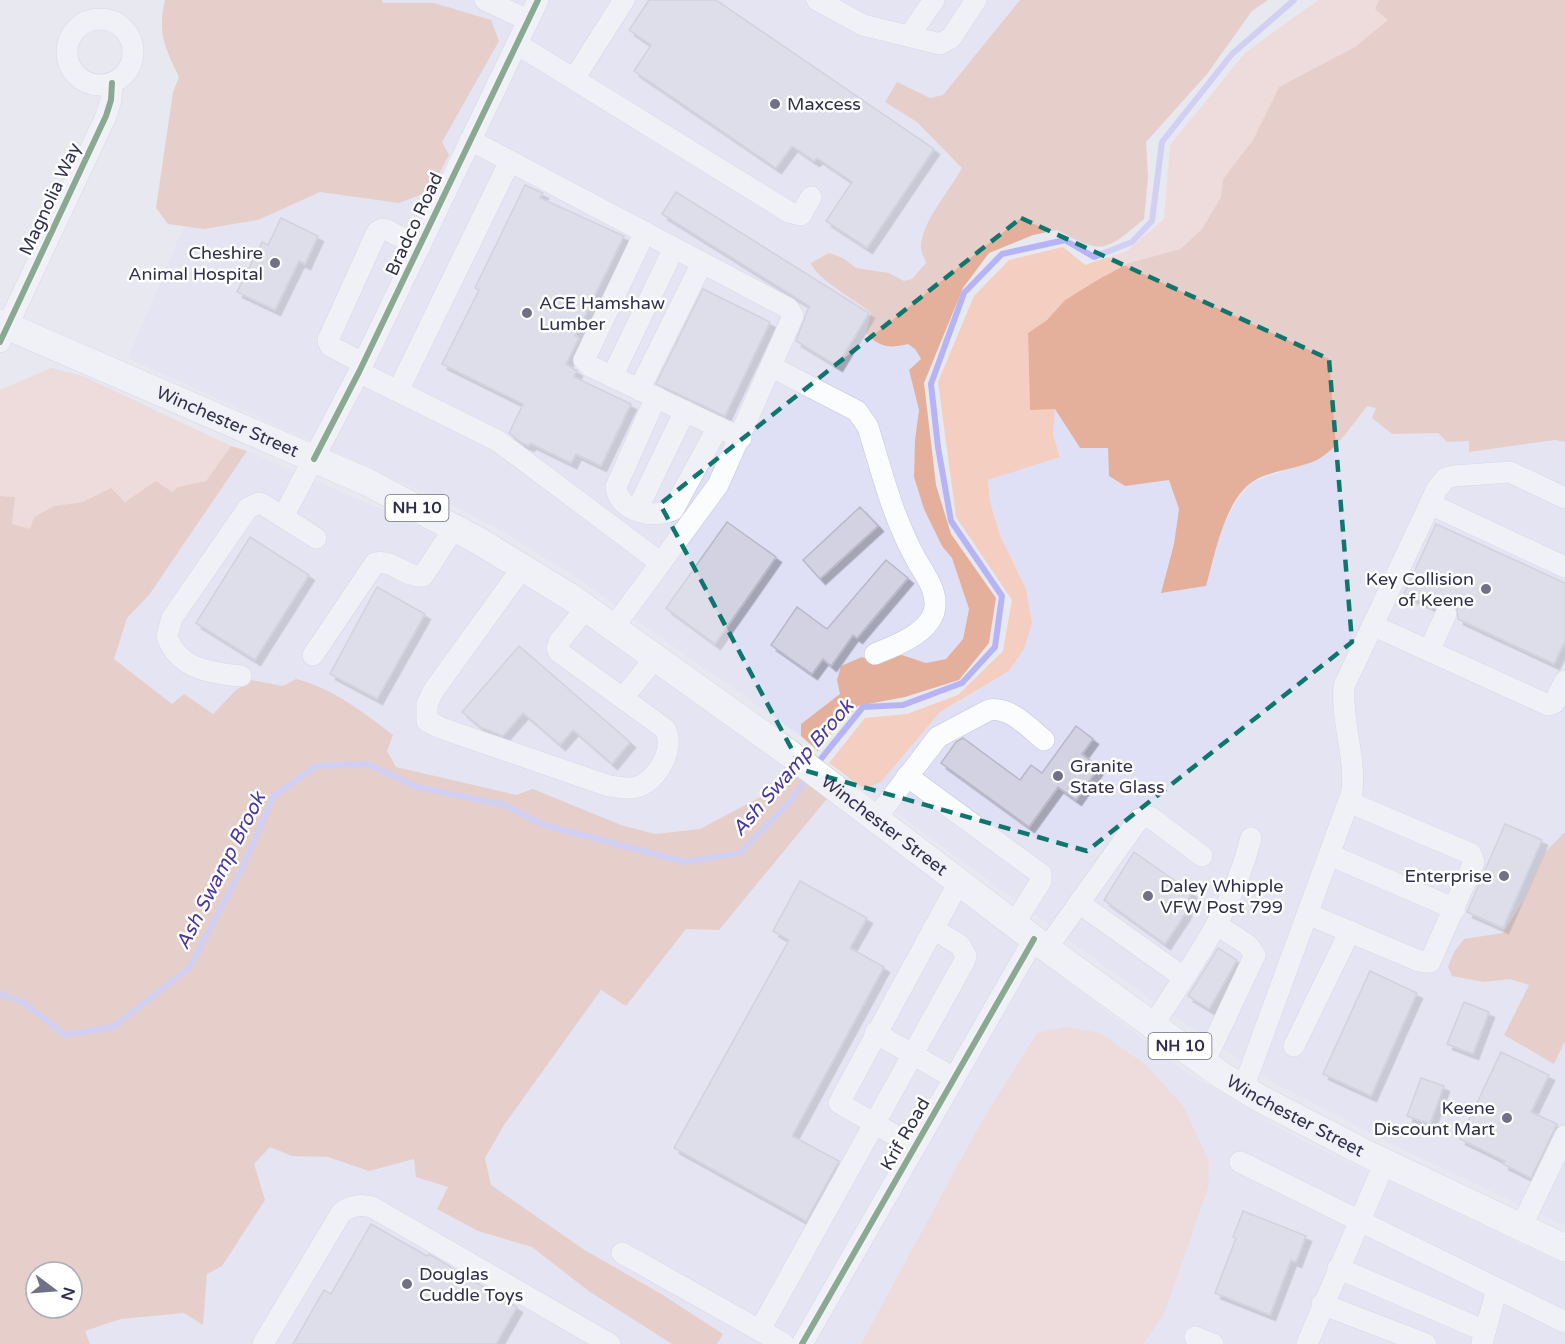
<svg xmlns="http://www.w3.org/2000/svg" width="1565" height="1344" viewBox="0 0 1565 1344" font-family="'Varela Round',sans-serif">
  <defs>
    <filter id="shadow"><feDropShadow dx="5.5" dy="5.5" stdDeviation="0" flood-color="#0004"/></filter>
  </defs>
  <rect width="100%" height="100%" fill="#e7e8f0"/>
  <!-- built -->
  <g fill="#dfe0f6">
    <polygon points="382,0 1020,0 943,95 930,98 897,82 885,102 917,122 962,168 950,191 930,219 920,246 926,263 912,279 904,281 889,273 856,268 843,258 813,270 872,313 894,348 908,344 915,349 921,360 909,370 919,410 915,440 935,530 942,546 952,558 969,608 963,639 946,659 926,663 902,655 837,680 840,694 801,724 801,736 574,576 495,527 437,498 128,358 184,226 204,229 258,220 320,192 352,196 441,142 499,41 491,20 434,3 382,3"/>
    <polygon points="1367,406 1376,408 1392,434 1438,433 1447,442 1470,441 1469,452 1555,440 1565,442 1565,832 1545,852 1523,901 1503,934 1464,939 1484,982 1510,979 1529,985 1504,1035 1554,1064 1565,1041 1565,1226 1406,1151 1274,1083 1169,1013 864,789 881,782 940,712 1009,671 1032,623 1026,589 1000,535 990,502 988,479 1060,457 1053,435 1055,409 1080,448 1108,448 1109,476 1125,486 1169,480 1179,508 1174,544 1161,593 1206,586 1222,529 1236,501 1252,482 1318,459 1343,437"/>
    <polygon points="247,451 464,546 515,574 800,776 700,829 655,834 516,796 396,767 387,751 296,679 283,686 251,680 213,714 184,694 172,704 114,658 119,641 127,618 149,595"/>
    <polygon points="830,795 926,874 1186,1072 1295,1137 1565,1265 1565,1344 717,1344 723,1334 663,1294 583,1249 491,1185 485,1158 504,1125 601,990 626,1006 687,929 719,930"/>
    <polygon points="269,1147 292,1156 328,1157 369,1171 415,1159 448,1186 437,1209 478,1231 532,1247 590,1292 672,1344 90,1344 85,1332 122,1319 184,1313 203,1325 207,1274 222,1265 254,1164"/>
  </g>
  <!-- green -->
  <g fill="#f4cec1">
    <polygon points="1318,0 1379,0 1375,9 1389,20 1355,47 1279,87 1253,140 1223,179 1221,197 1202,229 1179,249 1129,263 1099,279 1065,300 1047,320 1028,333 1030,409 1055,409 1053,435 1060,457 988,480 990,502 1000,535 1026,589 1032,623 1024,649 1009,671 940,712 881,782 864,789 829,763 865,718 907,714 958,695 1003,651 1012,600 956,517 938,382 974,296 1009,260 1063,247 1085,265 1127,251 1164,219 1170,145 1245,53"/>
    <polygon points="51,368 83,376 231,446 206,481 178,487 172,492 125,502 111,489 83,502 54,506 34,517 30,530 12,524 15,497 0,496 0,390"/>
    <polygon points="1066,1027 1100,1033 1146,1065 1183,1106 1209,1161 1208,1188 1164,1314 1143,1344 861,1344 978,1128 1037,1033"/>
  </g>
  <!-- forest -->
  <g fill="#e4b09c" fill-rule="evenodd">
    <path d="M165,0H382L383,3H434L491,20L499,41L442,142L449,155L430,191L399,203L320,192L258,220L204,229L168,224L156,208L173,92L179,77C165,47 157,34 165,0Z"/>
    <path d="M1020,0H1268L1252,11L1207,74L1146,142L1148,177L1144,219C1105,252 1102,255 1057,230L1033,235L989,253L963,288L924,383L936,485L951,534L996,598L989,643L959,680L905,697L858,706L832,732L818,751L801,736V724L840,694L837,680L841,666L862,657L873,662L902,655L926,663L946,659L963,639L969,609L952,558L942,546L924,509L914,477L915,440L919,410L909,370L921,359L915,349L908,344C891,349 878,347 866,333L871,313C856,300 816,279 811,263L829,253L843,258L856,268L889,273L904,281L912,279L926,263C924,257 920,250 921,244C925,217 949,192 962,168L917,122L885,102L897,82L930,98L943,95Z"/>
    <path d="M1379,0H1565V442L1555,440L1469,452V441L1447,442L1438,433L1392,434L1372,418L1376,408L1367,406C1353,424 1337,449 1317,460C1298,469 1267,471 1252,482C1224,502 1215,555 1206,586L1161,593L1174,544L1179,509L1169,480L1125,486L1109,476L1108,448H1080L1055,409L1030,410L1028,333L1047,320L1065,300L1099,279L1129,263L1180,249L1202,229L1221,197L1223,179L1253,140L1279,87L1355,47L1388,20L1375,9Z"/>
    <path d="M231,446L247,451L149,595L127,618L114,659L172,704L184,694L213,714L236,690L251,680L283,686L296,679C332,688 363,712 393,735L387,751L396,767L516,795L533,789L621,825L655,834L700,829L800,776L830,795L719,930L686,929L626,1006L601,990L504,1125L485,1158L491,1185L583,1249L663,1295L723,1334L717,1344H672L590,1292L532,1247L478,1231L437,1209L448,1187L416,1177L414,1159L369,1171L328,1157L292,1156L270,1147L254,1164L265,1200L222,1266L207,1274L203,1325L184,1313L121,1319L85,1331L90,1344H0V496L15,497L12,524L30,529L34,517L54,506L83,502L111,488L125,502L156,481L172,492L178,487L206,481ZM36,1272H72V1308H36Z"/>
    <polygon points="1565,832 1565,1041 1554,1064 1504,1035 1529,985 1510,979 1484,982 1452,976 1448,967 1454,952 1464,939 1503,933 1523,901 1545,852"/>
  </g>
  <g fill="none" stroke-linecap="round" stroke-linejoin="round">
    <!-- stream -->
    <g stroke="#b7b4f6" stroke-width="6">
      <polyline points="816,765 863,707 903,705 962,683 995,647 1002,596 951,521 938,447 931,384 964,293 1002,254 1065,240 1094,257 1132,242 1152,221 1162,142 1232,54 1294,0"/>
      <polyline points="0,994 23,1002 65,1035 113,1027 189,968 243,867 273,797 316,766 368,764 417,787 505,805 544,825 685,862 740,853 790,801 809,776"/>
    </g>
  </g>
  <!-- building -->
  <g fill="#d3d2e2" stroke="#b8b8ca" stroke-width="1.5" filter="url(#shadow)">
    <polygon points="649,0 716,0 934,149 867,248 826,221 852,182 817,158 814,161 792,146 776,168 634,71 651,45 629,30"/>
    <polygon points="525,185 543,193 540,198 624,236 575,336 579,338 566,364 577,371 574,377 631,404 601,466 576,454 571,463 530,443 529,446 522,443 509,433 523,404 442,364 479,290 475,288"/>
    <polygon points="676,192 869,313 837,366 796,341 809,306 662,214"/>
    <polygon points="281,218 318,236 305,264 299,261 275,310 237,292 262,242 268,245"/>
    <polygon points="703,289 770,322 725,416 656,384"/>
    <polygon points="860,507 878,526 820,579 803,560"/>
    <polygon points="727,522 776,557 715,644 666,608"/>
    <polygon points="1436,524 1565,583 1565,641 1554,664 1458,619 1457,607 1451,602 1439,603 1435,608 1404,594"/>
    <polygon points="250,537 309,575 255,660 196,623"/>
    <polygon points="886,560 908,578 857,638 853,635 831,666 823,659 812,674 771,645 797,607 827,629"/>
    <polygon points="377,587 425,614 377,699 330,674"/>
    <polygon points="519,646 630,742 612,764 573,730 560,745 523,713 503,736 482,728 462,712"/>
    <polygon points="1076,726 1093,739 1082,754 1099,767 1076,800 1058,787 1029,827 941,763 956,742 963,738 1020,780 1031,765 1042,773"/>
    <polygon points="1505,824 1542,840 1503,928 1467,912"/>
    <polygon points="1134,852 1191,892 1185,914 1165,944 1104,900"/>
    <polygon points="800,881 867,918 850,948 884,967 792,1136 839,1161 806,1221 674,1148 789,940 773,931"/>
    <polygon points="1218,948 1237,960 1209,1009 1188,996"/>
    <polygon points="1370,971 1417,993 1371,1096 1323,1074"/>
    <polygon points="1464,1002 1489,1012 1473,1054 1447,1044"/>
    <polygon points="1501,1052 1549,1075 1531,1112 1557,1124 1531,1178 1503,1164 1505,1161 1460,1139"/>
    <polygon points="1421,1078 1444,1086 1430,1124 1407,1116"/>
    <polygon points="1243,1211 1306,1236 1296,1262 1291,1260 1270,1315 1215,1293 1236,1238 1233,1237"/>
    <polygon points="371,1224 427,1256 429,1254 517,1307 496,1344 293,1344 324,1290 331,1294"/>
  </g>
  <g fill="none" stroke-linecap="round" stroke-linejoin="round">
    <!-- minor casing -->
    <g stroke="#c4c5d6" stroke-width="22">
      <g id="minor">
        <polyline points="485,0 528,20"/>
        <polyline points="817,0 863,25 940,44 951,38 976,0"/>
        <circle cx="100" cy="52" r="33"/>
        <polyline points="909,36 934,0"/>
        <polyline points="517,44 789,212 801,215 811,197"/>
        <polyline points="574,79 624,0"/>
        <polyline points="470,140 788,308 793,316 718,485 613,628"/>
        <polyline points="645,232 584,360 590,366 741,438"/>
        <polyline points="0,342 106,116 111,100 112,83"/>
        <polyline points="363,363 330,346 328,340 377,232 382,229 387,230 420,247"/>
        <path d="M772,367L857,411L868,427C882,473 893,518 917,561C926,576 939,593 934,612C927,634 895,646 875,654"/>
        <polyline points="359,372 498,441 661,563"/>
        <polyline points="612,377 674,248"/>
        <polyline points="639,390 702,263"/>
        <polyline points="398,391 510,161"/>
        <path d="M656,397L616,487C619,512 653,519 673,510L718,427"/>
        <polyline points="1430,504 1565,567"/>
        <polyline points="637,510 685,411"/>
        <polyline points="283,517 359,372 538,0"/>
        <path d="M522,568L434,690L427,704V721L441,728L609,786C618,787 628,790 637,787C657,781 676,748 665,729L559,652L557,648L559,642L586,608"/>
        <polyline points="1372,625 1548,705 1554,703 1565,681"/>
        <polyline points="1429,651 1446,614"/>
        <path d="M313,655L375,563C393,559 406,578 423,576L454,528"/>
        <path d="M241,676C210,673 178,669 167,636L172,618L248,508L259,503L264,505L316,538"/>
        <polyline points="623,698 655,658"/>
        <polyline points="907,776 1041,874 1041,881 1014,924"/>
        <path d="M876,818L938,737L989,710C1010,706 1029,728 1044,740"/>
        <polyline points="1330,855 1455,909"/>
        <polyline points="1079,903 1183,977"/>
        <polyline points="1308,914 1419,961 1430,962 1474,862 1471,854 1349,802"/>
        <polyline points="1047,948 1139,819 1150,817 1202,856"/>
        <path d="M1152,1027C1192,964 1233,911 1251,838"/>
        <polyline points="875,1033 954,1078"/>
        <polyline points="1294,1046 1350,931"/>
        <polyline points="1204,1063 1255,955 1248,945 1217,925"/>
        <path d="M1243,1089L1352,792C1356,756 1341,722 1344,686L1437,489L1446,478L1454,476L1510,472L1565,498"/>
        <polyline points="915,1147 839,1103 959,882"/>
        <polyline points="1240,1162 1565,1322"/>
        <polyline points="1521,1227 1565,1136"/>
        <polyline points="622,1253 784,1344"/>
        <polyline points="1338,1268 1485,1331"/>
        <polyline points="1322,1304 1426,1344"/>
        <polyline points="760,1330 964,962 966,956 960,945 933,929"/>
        <polyline points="1195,1337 1213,1344"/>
        <polyline points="1482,1343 1497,1289"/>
        <path d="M263,1344L341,1213C350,1205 360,1204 372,1207L610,1344"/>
        <polyline points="802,1344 1034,939"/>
        <polyline points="1307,1344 1385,1162"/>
      </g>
    </g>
    <!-- major casing -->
    <g stroke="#c4c5d6" stroke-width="28">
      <g id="major">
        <path id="s1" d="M0,323L367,482L479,541L572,598L797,759L1034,939L1221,1075L1259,1098L1367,1154L1565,1248"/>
      </g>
    </g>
    <!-- minor -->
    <use href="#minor" stroke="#fbfcfd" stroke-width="21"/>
    <!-- major -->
    <use href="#major" stroke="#fbfcfd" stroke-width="27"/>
    <!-- cycleway casing -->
    <g stroke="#fff" stroke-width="10">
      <g id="cycleway">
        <polyline points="0,342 106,116 111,100 112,83"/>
        <polyline points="314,459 359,372 538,0"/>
        <polyline points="802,1344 1034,939"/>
      </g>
    </g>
    <!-- cycleway -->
    <use href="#cycleway" stroke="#1b5e20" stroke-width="6"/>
  </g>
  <!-- marked area -->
  <path d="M0 0H1565V1344H0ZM1021,218L1329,359L1352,642L1087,851L803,770L660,504Z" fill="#e7e8f0" fill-opacity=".55" fill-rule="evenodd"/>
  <path fill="none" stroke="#0f766e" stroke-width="4.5" stroke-dasharray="12 8" stroke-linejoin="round" d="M1021,218L1329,359L1352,642L1087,851L803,770L660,504Z"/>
  <!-- markers -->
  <g fill="#707087" stroke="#fff" stroke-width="2">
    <circle cx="775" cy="104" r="6"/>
    <circle cx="275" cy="263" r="6"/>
    <circle cx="527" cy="313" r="6"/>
    <circle cx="1486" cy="589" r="6"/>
    <circle cx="1058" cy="776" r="6"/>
    <circle cx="1504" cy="876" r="6"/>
    <circle cx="1148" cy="896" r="6"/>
    <circle cx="1507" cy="1118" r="6"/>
    <circle cx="407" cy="1284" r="6"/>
  </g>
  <g text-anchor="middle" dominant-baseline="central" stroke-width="5" stroke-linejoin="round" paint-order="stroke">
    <!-- shield labels -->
    <g fill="#fff" stroke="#6e6d83" stroke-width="1.5">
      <rect x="385.5" y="495" width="63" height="26" rx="4.5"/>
      <rect x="1148.5" y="1033" width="63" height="26" rx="4.5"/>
    </g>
    <g font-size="16" font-weight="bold" fill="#302f4e">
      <text x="417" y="508">NH 10</text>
      <text x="1180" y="1046">NH 10</text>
    </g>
    <!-- poi labels -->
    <g font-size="18" fill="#302f4e" stroke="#fff" text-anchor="start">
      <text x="787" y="104">Maxcess</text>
      <text x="263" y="253" text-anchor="end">Cheshire<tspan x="263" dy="21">Animal Hospital</tspan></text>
      <text x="539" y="303">ACE Hamshaw<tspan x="539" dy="21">Lumber</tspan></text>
      <text x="1474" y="579" text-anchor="end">Key Collision<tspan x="1474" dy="21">of Keene</tspan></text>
      <text x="1070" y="766">Granite<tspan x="1070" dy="21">State Glass</tspan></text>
      <text x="1492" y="876" text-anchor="end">Enterprise</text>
      <text x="1160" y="886">Daley Whipple<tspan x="1160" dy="21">VFW Post 799</tspan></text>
      <text x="1495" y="1108" text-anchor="end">Keene<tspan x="1495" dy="21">Discount Mart</tspan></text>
      <text x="419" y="1274">Douglas<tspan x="419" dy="21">Cuddle Toys</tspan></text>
    </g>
    <!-- street labels -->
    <g font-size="18" fill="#302f4e" stroke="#fff">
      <text transform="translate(50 199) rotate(-65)">Magnolia Way</text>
      <text transform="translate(414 224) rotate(-65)">Bradco Road</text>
      <text stroke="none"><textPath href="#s1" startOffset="248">Winchester Street</textPath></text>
      <text stroke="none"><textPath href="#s1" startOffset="1022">Winchester Street</textPath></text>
      <text stroke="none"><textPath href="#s1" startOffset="1526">Winchester Street</textPath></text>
      <text transform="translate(905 1134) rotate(-60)">Krif Road</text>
    </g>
    <!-- water labels -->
    <g font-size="20" font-style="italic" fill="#49379f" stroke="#fff">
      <text transform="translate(793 768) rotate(-49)">Ash Swamp Brook</text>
      <text transform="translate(221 871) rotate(-63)">Ash Swamp Brook</text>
    </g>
  </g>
  <!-- north arrow -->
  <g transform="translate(54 1290) rotate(106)"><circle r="28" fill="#ffffff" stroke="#acacb8" stroke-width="1.5"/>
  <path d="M0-4.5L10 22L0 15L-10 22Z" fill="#707087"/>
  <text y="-9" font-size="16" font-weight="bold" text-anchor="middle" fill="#302f4e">N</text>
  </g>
</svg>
